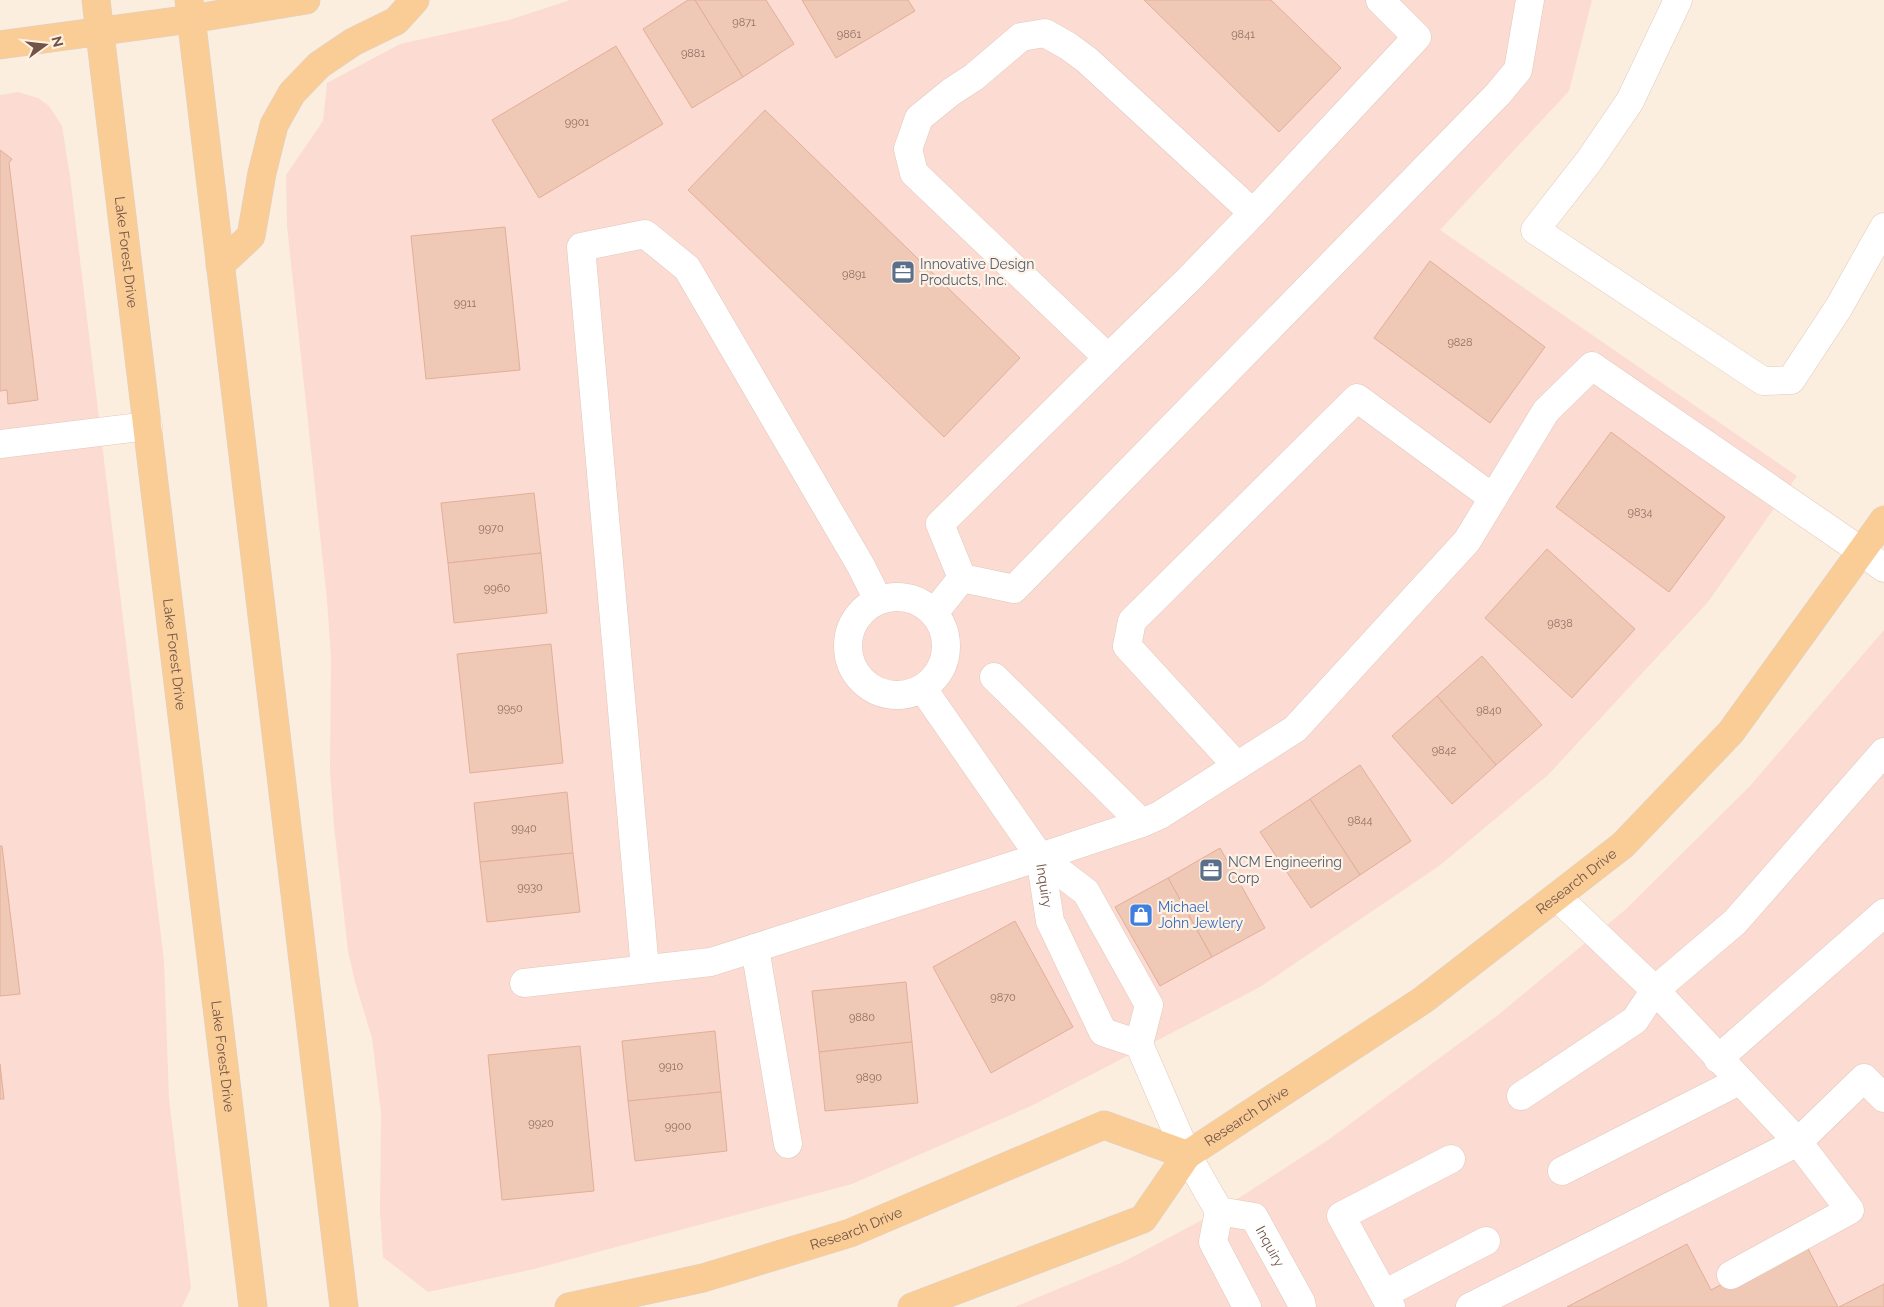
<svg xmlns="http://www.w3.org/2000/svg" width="1884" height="1307" viewBox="0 0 1884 1307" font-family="Raleway,sans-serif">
  <rect width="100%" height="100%" fill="#fceede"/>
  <!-- commercial -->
  <g fill="#fcdbd2">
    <polygon points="570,0 1592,0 1569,91 1440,230 1797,476 1708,602 1548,775 1439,866 1260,987 1031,1106 852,1184 534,1269 428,1292 383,1257 380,1213 381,1113 372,1038 355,982 348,951 334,826 330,771 331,658 327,600 287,226 286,175 323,121 327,83 400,44 509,20"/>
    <polygon points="18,92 38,98 49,106 62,126 70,176 164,961 169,1098 191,1288 182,1307 0,1307 0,95"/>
    <polygon points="1884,630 1884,1307 1015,1307 1123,1262 1219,1211 1328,1140 1498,1015 1625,910 1750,786"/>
  </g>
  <!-- building -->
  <g fill="#f0c9b6" stroke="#e3ae97">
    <polygon points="688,0 695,0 743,77 692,108 643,29"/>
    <polygon points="695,0 766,0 794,44 743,77"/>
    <polygon points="802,0 908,0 915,11 836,58"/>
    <polygon points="1144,0 1271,0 1341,68 1279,132"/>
    <polygon points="616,46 663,124 539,198 492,120"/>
    <polygon points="765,110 1020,358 944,437 688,190"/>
    <polygon points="0,150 12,159 9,163 38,400 8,404 7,390 0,391"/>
    <polygon points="505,227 520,370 426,379 411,236"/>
    <polygon points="1430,261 1545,347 1490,423 1374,338"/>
    <polygon points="1611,432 1725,517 1669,592 1556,507"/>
    <polygon points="534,493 541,553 448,563 441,503"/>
    <polygon points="1547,549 1635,629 1572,698 1485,618"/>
    <polygon points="541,553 547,613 454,623 448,563"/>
    <polygon points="551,644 563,763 470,773 457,654"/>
    <polygon points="1482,656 1542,725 1496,765 1437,696"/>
    <polygon points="1437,696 1496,765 1452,804 1392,736"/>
    <polygon points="1360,765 1411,841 1360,875 1310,799"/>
    <polygon points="567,792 573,853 480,862 474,803"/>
    <polygon points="1310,799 1360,875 1311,908 1260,832"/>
    <polygon points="0,846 2,846 20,994 0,996"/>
    <polygon points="1220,848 1265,928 1212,957 1168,878"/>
    <polygon points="573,853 580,912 487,922 480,862"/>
    <polygon points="1168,878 1212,957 1160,986 1115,907"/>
    <polygon points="1015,921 1073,1027 991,1073 933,967"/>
    <polygon points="906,982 912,1042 819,1052 812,991"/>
    <polygon points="715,1031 721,1092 628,1101 622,1041"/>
    <polygon points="912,1042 918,1103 825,1111 819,1052"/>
    <polygon points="580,1046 594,1191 502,1200 488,1055"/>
    <polygon points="0,1064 4,1099 0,1099"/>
    <polygon points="721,1092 727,1151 635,1161 628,1101"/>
    <polygon points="1804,1241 1838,1307 1567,1307 1687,1244 1711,1290"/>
    <polygon points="1884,1284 1884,1307 1839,1307"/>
  </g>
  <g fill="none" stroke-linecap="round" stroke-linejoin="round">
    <!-- minor casing -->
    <g stroke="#dfc9bb" stroke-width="29">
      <g id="minor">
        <polyline points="1678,0 1630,101 1589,161 1535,230 1763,381 1791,380 1839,307 1884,227"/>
        <polyline points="1108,358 1189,279 1253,213"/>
        <polyline points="0,444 148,426"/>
        <polyline points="962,578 940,524 1108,358 914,173 908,149 919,118 951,92 974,77 1021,37 1045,33 1068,46 1087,60 1253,213 1417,37 1380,0"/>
        <polyline points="962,578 1014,589 1498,94 1518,70 1530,0"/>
        <circle cx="897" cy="646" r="49"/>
        <polyline points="934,613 962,578"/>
        <polyline points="994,677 1142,823"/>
        <polyline points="923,689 1040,857 1086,892 1149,1005 1139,1044 1187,1155 1219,1211 1213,1242 1247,1307"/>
        <polyline points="1237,766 1127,646 1132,621 1357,398 1493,498"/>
        <path id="s1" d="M1040,857L1050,921L1103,1032L1139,1044"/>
        <polyline points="1557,897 1655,990 1798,1142 1850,1210 1731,1275"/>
        <polyline points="755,948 788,1144"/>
        <polyline points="645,969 581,247 645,234 687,268 861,566 878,600"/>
        <polyline points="524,983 711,962 1040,857 1142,823 1160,815 1295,729 1467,541 1546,411 1592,366 1861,551 1884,568"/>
        <polyline points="1718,1059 1884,913"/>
        <polyline points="1521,1096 1635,1020 1655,990 1735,922 1884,752"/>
        <polyline points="1562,1171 1739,1081"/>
        <path id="s2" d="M1219,1211L1254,1217L1301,1302L1302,1307"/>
        <polyline points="1384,1294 1486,1241"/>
        <polyline points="1391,1307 1341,1216 1451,1159"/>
        <polyline points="1470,1307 1798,1142 1864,1078 1884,1098"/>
      </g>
    </g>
    <!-- major casing -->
    <g stroke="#dad2cf" stroke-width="29">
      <g id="major">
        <path id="s3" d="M96,0L253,1307"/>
        <polyline points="189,0 344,1307"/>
        <polyline points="0,45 191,19 306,0"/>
        <polyline points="220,265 251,236 262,173 274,125 292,93 319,65 353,42 396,21 415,0"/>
        <path id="s4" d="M569,1307L703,1278L850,1233L1104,1125L1187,1155"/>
        <path id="s5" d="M912,1307L1143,1219L1187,1155L1423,1000L1623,845L1731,732L1884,520"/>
      </g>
    </g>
    <!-- minor -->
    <use href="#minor" stroke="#fff" stroke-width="28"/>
    <!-- major -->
    <use href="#major" stroke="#facd97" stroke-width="28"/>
  </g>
  <!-- icons -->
  <defs>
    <g id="office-square" transform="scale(1.25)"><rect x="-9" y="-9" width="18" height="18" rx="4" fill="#5c6f8a" stroke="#fff2e4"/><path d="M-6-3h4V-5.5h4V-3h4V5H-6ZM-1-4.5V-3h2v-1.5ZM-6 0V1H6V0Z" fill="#fff"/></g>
    <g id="shop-square" transform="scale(1.25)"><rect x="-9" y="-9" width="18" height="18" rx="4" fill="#3f7fe0" stroke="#fff2e4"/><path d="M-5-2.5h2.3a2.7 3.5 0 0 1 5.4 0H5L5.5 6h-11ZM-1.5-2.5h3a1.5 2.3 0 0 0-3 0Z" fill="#fff"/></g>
  </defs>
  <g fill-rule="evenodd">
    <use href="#office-square" x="903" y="272"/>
    <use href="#office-square" x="1211" y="870"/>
    <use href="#shop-square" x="1141" y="915"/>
  </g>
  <g text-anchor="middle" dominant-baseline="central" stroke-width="4.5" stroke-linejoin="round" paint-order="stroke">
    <!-- number labels -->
    <g font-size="11" fill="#917063">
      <text x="744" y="22">9871</text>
      <text x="849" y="34">9861</text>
      <text x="1243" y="34">9841</text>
      <text x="693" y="53">9881</text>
      <text x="577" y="122">9901</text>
      <text x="854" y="274">9891</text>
      <text x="465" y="303">9911</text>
      <text x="1460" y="342">9828</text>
      <text x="1640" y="512">9834</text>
      <text x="491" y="528">9970</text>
      <text x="497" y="588">9960</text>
      <text x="1560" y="623">9838</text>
      <text x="510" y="708">9950</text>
      <text x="1489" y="710">9840</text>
      <text x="1444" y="750">9842</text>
      <text x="1360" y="820">9844</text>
      <text x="524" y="828">9940</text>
      <text x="530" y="887">9930</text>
      <text x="1003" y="997">9870</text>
      <text x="862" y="1017">9880</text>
      <text x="671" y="1066">9910</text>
      <text x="869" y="1077">9890</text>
      <text x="541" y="1123">9920</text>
      <text x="678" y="1126">9900</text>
    </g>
    <!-- street labels -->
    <g font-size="14" fill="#715347" stroke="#fff2e4">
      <text stroke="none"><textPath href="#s3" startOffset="254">Lake Forest Drive</textPath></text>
      <text stroke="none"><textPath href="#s3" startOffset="659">Lake Forest Drive</textPath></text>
      <text stroke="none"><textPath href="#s5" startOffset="801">Research Drive</textPath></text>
      <text stroke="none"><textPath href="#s1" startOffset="29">Inquiry</textPath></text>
      <text stroke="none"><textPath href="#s3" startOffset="1064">Lake Forest Drive</textPath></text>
      <text stroke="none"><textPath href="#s5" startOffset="396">Research Drive</textPath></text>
      <text stroke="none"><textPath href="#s4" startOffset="298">Research Drive</textPath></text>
      <text stroke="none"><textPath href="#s2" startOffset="69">Inquiry</textPath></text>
    </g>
    <!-- service labels -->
    <g font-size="14" fill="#4e5e75" stroke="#fff2e4" text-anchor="start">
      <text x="920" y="264">Innovative Design<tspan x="920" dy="16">Products, Inc.</tspan></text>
      <text x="1228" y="862">NCM Engineering<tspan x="1228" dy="16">Corp</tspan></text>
    </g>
    <!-- shop labels -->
    <g font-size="14" fill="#366cbe" stroke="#fff2e4" text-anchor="start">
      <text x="1158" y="907">Michael<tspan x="1158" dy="16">John Jewlery</tspan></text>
    </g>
  </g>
  <!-- north arrow -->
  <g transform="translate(45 45) rotate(75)" stroke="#fff2e4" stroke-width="4" paint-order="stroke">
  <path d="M0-4L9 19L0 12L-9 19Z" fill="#715347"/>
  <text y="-8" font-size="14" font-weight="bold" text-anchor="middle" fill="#715347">N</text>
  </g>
</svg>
